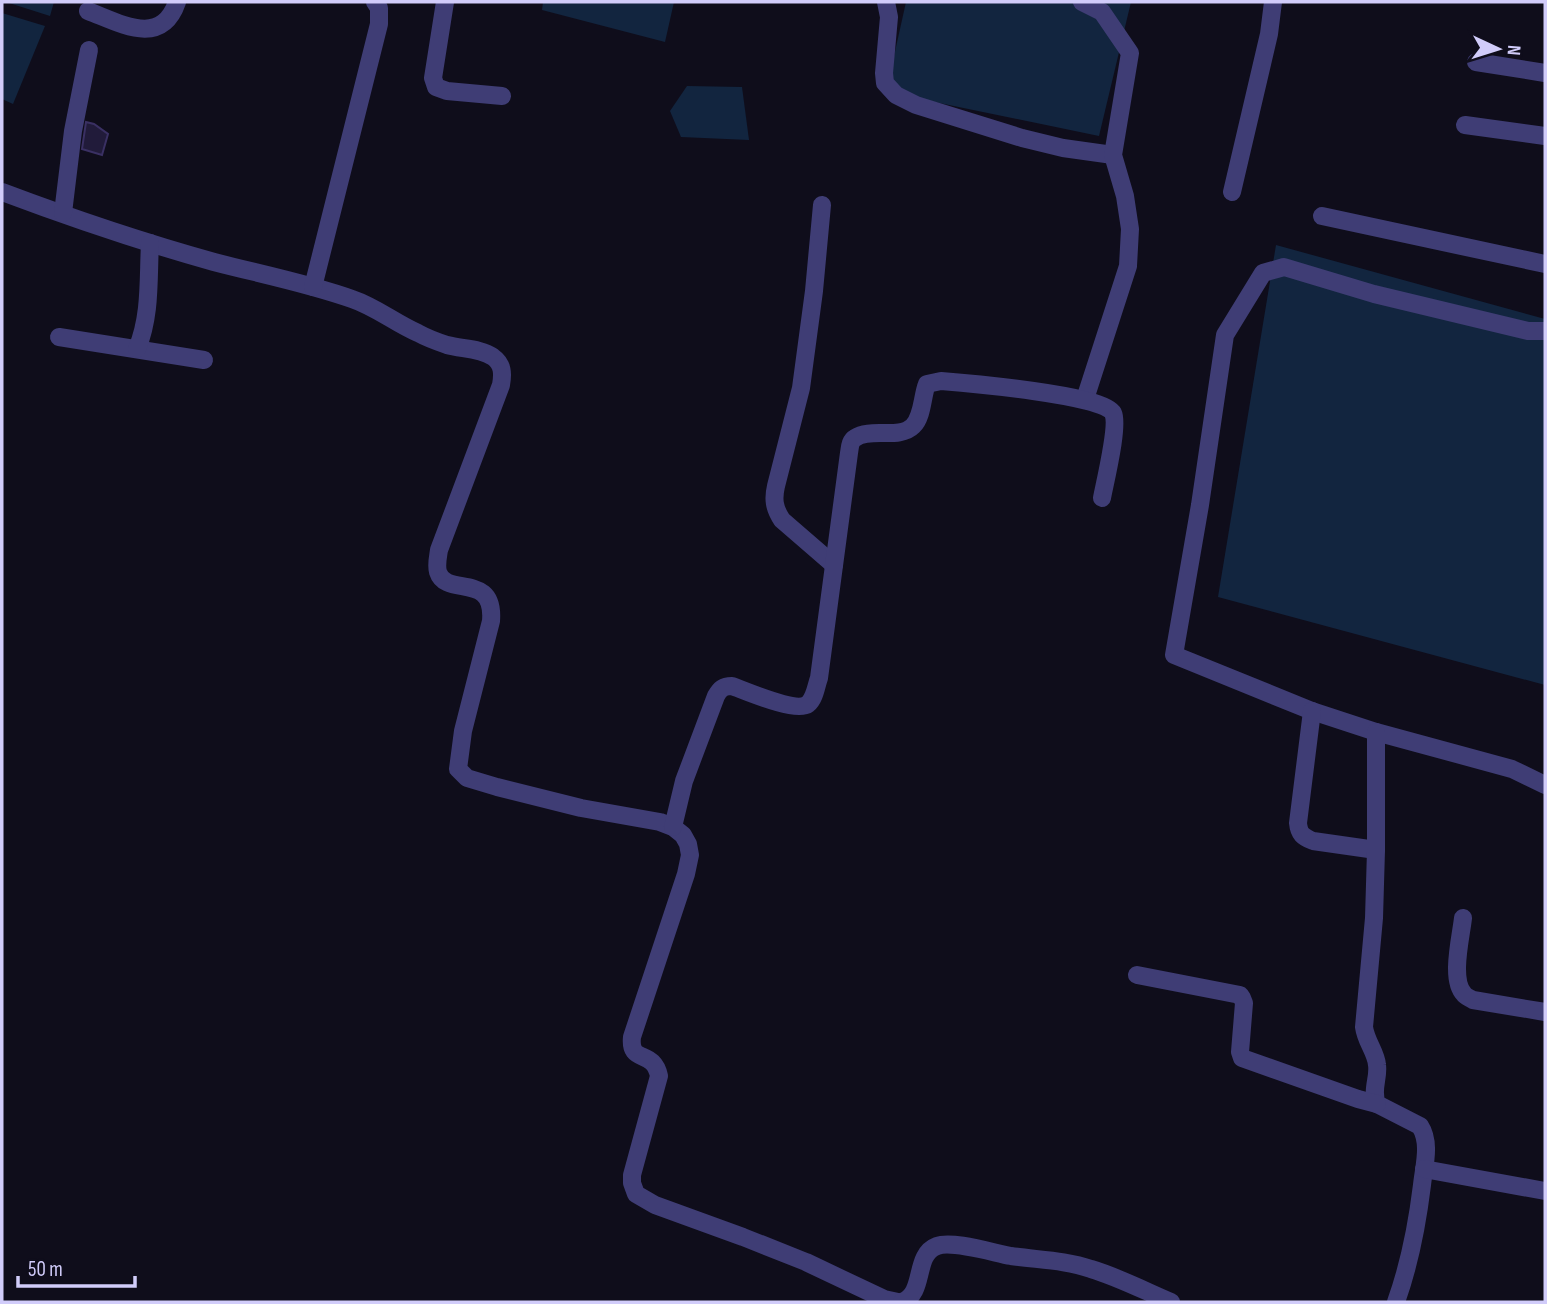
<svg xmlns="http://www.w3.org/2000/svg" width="1547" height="1304" viewBox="0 0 1547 1304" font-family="'Sofia Sans Condensed',sans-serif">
  <rect width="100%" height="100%" fill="#0f0d1b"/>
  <!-- water -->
  <g fill="#12253f">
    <polygon points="6,2 54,2 50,16"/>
    <polygon points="543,2 674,2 665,42 542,10"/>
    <polygon points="906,2 1131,2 1099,136 886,92"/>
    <polygon points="2,13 45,26 13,104 2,99"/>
    <polygon points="687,86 742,87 749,140 681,137 670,111"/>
    <polygon points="1276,245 1545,319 1545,685 1218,597"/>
  </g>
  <!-- building -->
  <polygon fill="#211b3a" stroke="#3a3063" stroke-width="2" points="86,122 94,124 108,134 102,155 82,149"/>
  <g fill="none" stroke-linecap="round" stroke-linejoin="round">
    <!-- minor -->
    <g stroke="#3f3d75" stroke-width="18">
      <polyline points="445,2 433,78 436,87 447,91 502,96"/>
      <polyline points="886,2 889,17 884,73 885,83 896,95 916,105 1022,138 1063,148 1113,155"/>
      <polyline points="1082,2 1102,12 1130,53 1113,155 1125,196 1130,229 1128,266 1085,399"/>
      <path d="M88,11C120,23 161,48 177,2"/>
      <polyline points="1476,62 1545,73"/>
      <polyline points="1465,125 1545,136"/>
      <path d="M2,192C71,218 142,242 214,262C260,274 307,283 352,299C376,307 395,323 418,333C427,338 438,342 447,345C461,349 481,348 493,357C503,364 503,374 501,385L439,550C438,557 436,565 438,572C446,598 495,571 491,621L463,731L458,769L467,778L497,787L581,808L660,822L673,827L683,835L688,844L690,855L686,874L632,1037C629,1065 653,1048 659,1076L632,1175V1183L636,1194L655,1205L743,1237L806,1262L884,1299L898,1302"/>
      <polyline points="1232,192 1269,34 1273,2"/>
      <path d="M822,205L814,291L801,388L776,486C773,499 774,508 782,520L834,565"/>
      <polyline points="63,213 73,131 89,50"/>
      <polyline points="1322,216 1545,264"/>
      <polyline points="313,287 379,24 379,8 375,2"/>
      <polyline points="1545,331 1528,331 1374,294 1284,267 1263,273 1225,335 1200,505 1174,655 1312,711 1376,732 1512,769 1545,785"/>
      <polyline points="59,337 204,360"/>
      <path d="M137,349C151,315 148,279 150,243"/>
      <path d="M1312,711L1298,823C1299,834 1303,837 1313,841L1376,850"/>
      <path d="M1376,732V850L1374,918L1364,1027C1366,1042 1376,1052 1377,1065C1379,1078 1371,1090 1377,1104L1420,1126C1431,1143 1424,1166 1422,1185C1417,1226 1410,1263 1396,1302"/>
      <path d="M673,827L684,781L716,696C720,689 723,686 732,686C746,691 796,713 808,704C815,698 816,686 819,678L849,453C850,447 850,441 855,438C871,427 899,440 913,426C923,416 922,396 927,384L941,381C966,383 1105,395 1113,413C1119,425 1105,482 1102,498"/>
      <path d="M1463,918C1461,937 1450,980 1464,994C1466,997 1470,998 1473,1000L1545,1012"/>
      <polyline points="1137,975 1240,995 1242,998 1244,1003 1240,1052 1242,1058 1358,1099 1377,1104"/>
      <polyline points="1424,1169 1545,1191"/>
      <path d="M902,1302C926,1293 913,1255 937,1246C952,1240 994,1253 1011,1256C1038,1260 1065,1260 1091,1269C1118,1277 1145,1291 1171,1302"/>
    </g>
  </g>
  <!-- border -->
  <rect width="1547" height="1304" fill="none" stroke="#d1ccfa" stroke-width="7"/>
  <!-- north arrow -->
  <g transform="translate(1498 49) rotate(94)" stroke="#0f0d1b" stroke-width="5" paint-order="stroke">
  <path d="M0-5L12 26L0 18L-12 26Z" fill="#d1ccfa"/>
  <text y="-10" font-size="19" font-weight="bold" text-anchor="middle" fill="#d1ccfa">N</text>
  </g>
  <!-- scale -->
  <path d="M18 1276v10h117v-10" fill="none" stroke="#d1ccfa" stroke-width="3.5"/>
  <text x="28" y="1276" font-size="21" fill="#d1ccfa" stroke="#0f0d1b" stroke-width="5" paint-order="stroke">50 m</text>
</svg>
